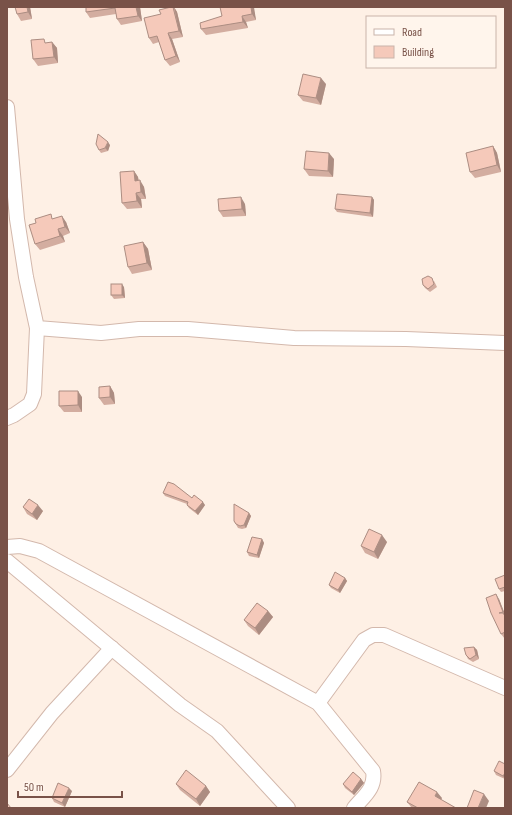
<svg xmlns="http://www.w3.org/2000/svg" width="512" height="815" viewBox="0 0 512 815" font-family="'Sofia Sans Condensed',sans-serif">
  <rect width="100%" height="100%" fill="#fef0e5"/>
  <g fill="none" stroke-linecap="round" stroke-linejoin="round">
    <!-- street casing -->
    <g stroke="#d3b8ac" stroke-width="16">
      <g id="street">
        <polyline points="7,107 17,219 26,277 37,328 101,333 139,329 188,329 294,338 406,339 505,343"/>
        <polyline points="7,418 14,415 30,404 34,394 37,328"/>
        <path d="M7,547L20,546L39,551L318,703L373,771C376,788 364,796 354,808"/>
        <polyline points="7,561 180,705 217,731 288,808"/>
        <polyline points="318,703 364,640 373,635 384,635 505,688"/>
        <polyline points="7,770 52,713 112,648"/>
      </g>
    </g>
    <!-- street -->
    <use href="#street" stroke="#fff" stroke-width="14"/>
  </g>
  <!-- wall -->
  <g fill="#d3ada0">
    <polygon points="30,7 32,19 21,21 17,14"/>
    <polygon points="86,7 140,7 142,21 121,25 117,19 116,14 90,18 86,12"/>
    <polygon points="174,7 177,12 183,37 172,39 180,62 170,66 165,60 159,42 153,44 149,38 161,14"/>
    <polygon points="222,7 253,7 256,20 246,22 248,28 206,35 201,29 222,16"/>
    <polygon points="52,42 57,48 58,63 38,66 33,59 47,43"/>
    <polygon points="326,84 321,105 303,101 298,95"/>
    <polygon points="110,145 108,151 101,153 99,150"/>
    <polygon points="493,146 497,153 501,172 475,178 470,172"/>
    <polygon points="334,159 333,177 309,176 304,169"/>
    <polygon points="134,171 138,177 139,181 144,187 146,199 141,199 142,208 127,209 122,203"/>
    <polygon points="372,197 374,200 373,217 337,212 335,209"/>
    <polygon points="245,204 246,216 223,217 219,211"/>
    <polygon points="54,218 66,222 70,233 63,236 65,242 40,250 35,244"/>
    <polygon points="143,242 148,249 152,270 132,274 128,267"/>
    <polygon points="434,281 437,287 430,292 425,288 423,285"/>
    <polygon points="124,287 125,298 114,299 111,295"/>
    <polygon points="110,386 114,393 115,404 104,405 99,398"/>
    <polygon points="82,397 82,412 64,412 59,406"/>
    <polygon points="163,493 192,498 205,505 198,515 189,508 187,505 187,504 165,496"/>
    <polygon points="23,507 43,511 37,520 27,514"/>
    <polygon points="249,513 251,516 246,528 242,529 238,528 234,521"/>
    <polygon points="262,539 264,543 259,558 249,556 247,552"/>
    <polygon points="387,542 378,559 365,553 361,546"/>
    <polygon points="505,575 505,591 501,592 499,589"/>
    <polygon points="345,578 347,581 340,593 331,588 329,585"/>
    <polygon points="499,599 505,614 505,639 501,634"/>
    <polygon points="268,611 273,617 259,635 248,626 244,620"/>
    <polygon points="474,647 477,650 479,659 473,662 468,659 466,655"/>
    <polygon points="505,764 505,779 496,775 494,771"/>
    <polygon points="361,779 364,783 354,795 345,788 343,784"/>
    <polygon points="176,784 206,786 210,792 200,806 180,790"/>
    <polygon points="72,791 65,807 54,802 52,798"/>
    <polygon points="442,798 441,800 456,808 412,808 407,802"/>
  </g>
  <!-- shaded-wall -->
  <g fill="#ac8d82">
    <polygon points="27,7 30,7 32,19 28,12"/>
    <polygon points="136,7 140,7 142,21 138,16"/>
    <polygon points="174,7 177,12 183,37 179,31"/>
    <polygon points="251,7 254,7 256,20 252,14"/>
    <polygon points="242,16 246,22 248,28 243,22"/>
    <polygon points="168,33 172,39 180,62 176,56"/>
    <polygon points="52,42 57,48 58,63 54,57"/>
    <polygon points="321,78 326,84 321,105 316,98"/>
    <polygon points="108,142 110,145 108,151 105,148"/>
    <polygon points="493,146 497,153 501,172 497,165"/>
    <polygon points="329,153 334,159 333,177 328,171"/>
    <polygon points="134,171 138,177 139,187 135,181"/>
    <polygon points="140,180 144,187 146,199 141,192"/>
    <polygon points="136,193 141,199 142,208 137,201"/>
    <polygon points="241,197 245,204 246,216 242,209"/>
    <polygon points="372,197 374,200 373,217 370,213"/>
    <polygon points="62,216 66,222 70,233 65,227"/>
    <polygon points="58,229 63,236 65,242 60,236"/>
    <polygon points="143,242 148,249 152,270 147,263"/>
    <polygon points="122,284 124,287 125,298 122,295"/>
    <polygon points="110,386 114,393 115,404 110,397"/>
    <polygon points="78,391 82,397 82,412 78,405"/>
    <polygon points="203,502 205,505 198,515 195,511"/>
    <polygon points="38,505 43,511 37,520 32,514"/>
    <polygon points="249,513 251,516 246,528 244,525"/>
    <polygon points="382,535 387,542 378,559 374,552"/>
    <polygon points="262,539 264,543 259,558 257,555"/>
    <polygon points="345,578 347,581 340,593 338,590"/>
    <polygon points="496,594 499,599 505,615 503,612"/>
    <polygon points="268,611 273,617 259,635 255,628"/>
    <polygon points="474,647 477,650 479,659 476,655"/>
    <polygon points="505,773 505,779 503,776"/>
    <polygon points="361,779 364,783 354,795 352,792"/>
    <polygon points="206,786 210,792 200,806 196,799"/>
    <polygon points="69,788 72,791 65,807 62,803"/>
    <polygon points="437,792 442,798 439,802 435,796"/>
    <polygon points="484,794 489,801 486,808 478,808"/>
  </g>
  <!-- building -->
  <g fill="#f5c9ba" stroke="#ac8d82">
    <polygon points="15,7 27,7 28,12 17,14"/>
    <polygon points="86,7 136,7 138,16 117,19 115,8 86,12"/>
    <polygon points="171,7 173,7 179,31 168,33 176,56 165,60 157,36 149,38 144,18 161,14 159,10"/>
    <polygon points="220,7 251,7 252,14 242,16 243,22 201,29 200,23 222,16"/>
    <polygon points="44,39 45,43 52,42 54,57 33,59 31,40"/>
    <polygon points="303,74 321,78 316,98 298,95"/>
    <polygon points="98,134 108,142 105,148 99,150 96,144"/>
    <polygon points="493,146 497,165 470,172 466,153"/>
    <polygon points="306,151 329,153 328,171 304,169"/>
    <polygon points="134,171 135,181 140,180 141,192 136,193 137,201 122,203 120,172"/>
    <polygon points="337,194 372,197 370,213 335,209"/>
    <polygon points="241,197 242,209 219,211 218,199"/>
    <polygon points="51,214 52,219 62,216 65,227 58,229 60,236 35,244 29,225 36,223 35,219"/>
    <polygon points="143,242 147,263 128,267 124,246"/>
    <polygon points="428,276 432,278 434,284 428,289 423,285 422,279"/>
    <rect x="111" y="284" width="11" height="11"/>
    <polygon points="110,386 110,397 99,398 99,387"/>
    <polygon points="59,391 78,391 78,405 59,406"/>
    <polygon points="168,482 174,484 192,498 194,495 203,502 195,511 187,505 188,502 163,493"/>
    <polygon points="29,499 38,505 32,514 23,507"/>
    <polygon points="234,504 249,513 244,525 240,526 236,524 234,521"/>
    <polygon points="369,529 382,535 374,552 361,546"/>
    <polygon points="252,537 262,539 257,555 247,552"/>
    <polygon points="335,572 345,578 338,590 329,585"/>
    <polygon points="505,575 505,587 499,589 495,579"/>
    <polygon points="496,594 503,612 499,613 503,613 505,616 505,632 501,634 491,613 486,598"/>
    <polygon points="257,603 268,611 255,628 244,620"/>
    <polygon points="474,647 476,655 470,659 466,655 464,648"/>
    <polygon points="499,761 505,764 505,773 503,776 494,771"/>
    <polygon points="186,770 206,786 196,799 176,784"/>
    <polygon points="353,772 361,779 352,792 343,784"/>
    <polygon points="419,782 437,792 435,796 456,808 418,808 407,802"/>
    <polygon points="58,783 69,788 62,803 52,798"/>
    <polygon points="474,790 484,794 478,808 467,808"/>
    <polygon points="7,803 11,808 7,808"/>
  </g>
  <!-- border -->
  <rect width="512" height="815" fill="none" stroke="#795248" stroke-width="16"/>
  <!-- legend -->
  <rect x="366" y="16" width="130" height="52" fill="#fff5ec" stroke="#c9b4aa"/>
  <rect x="374" y="29" width="20" height="6" fill="#ffffff" stroke="#c9b4aa"/>
  <text x="402" y="36" font-size="12" fill="#795248">Road</text>
  <rect x="374" y="46" width="20" height="12" fill="#f5c9ba" stroke="#c9b4aa"/>
  <text x="402" y="56" font-size="12" fill="#795248">Building</text>
  <!-- scale -->
  <path d="M18 791v6h104v-6" fill="none" stroke="#795248" stroke-width="2"/>
  <text x="24" y="791" font-size="12" fill="#795248" stroke="#fff5ec" stroke-width="3" paint-order="stroke">50 m</text>
</svg>
